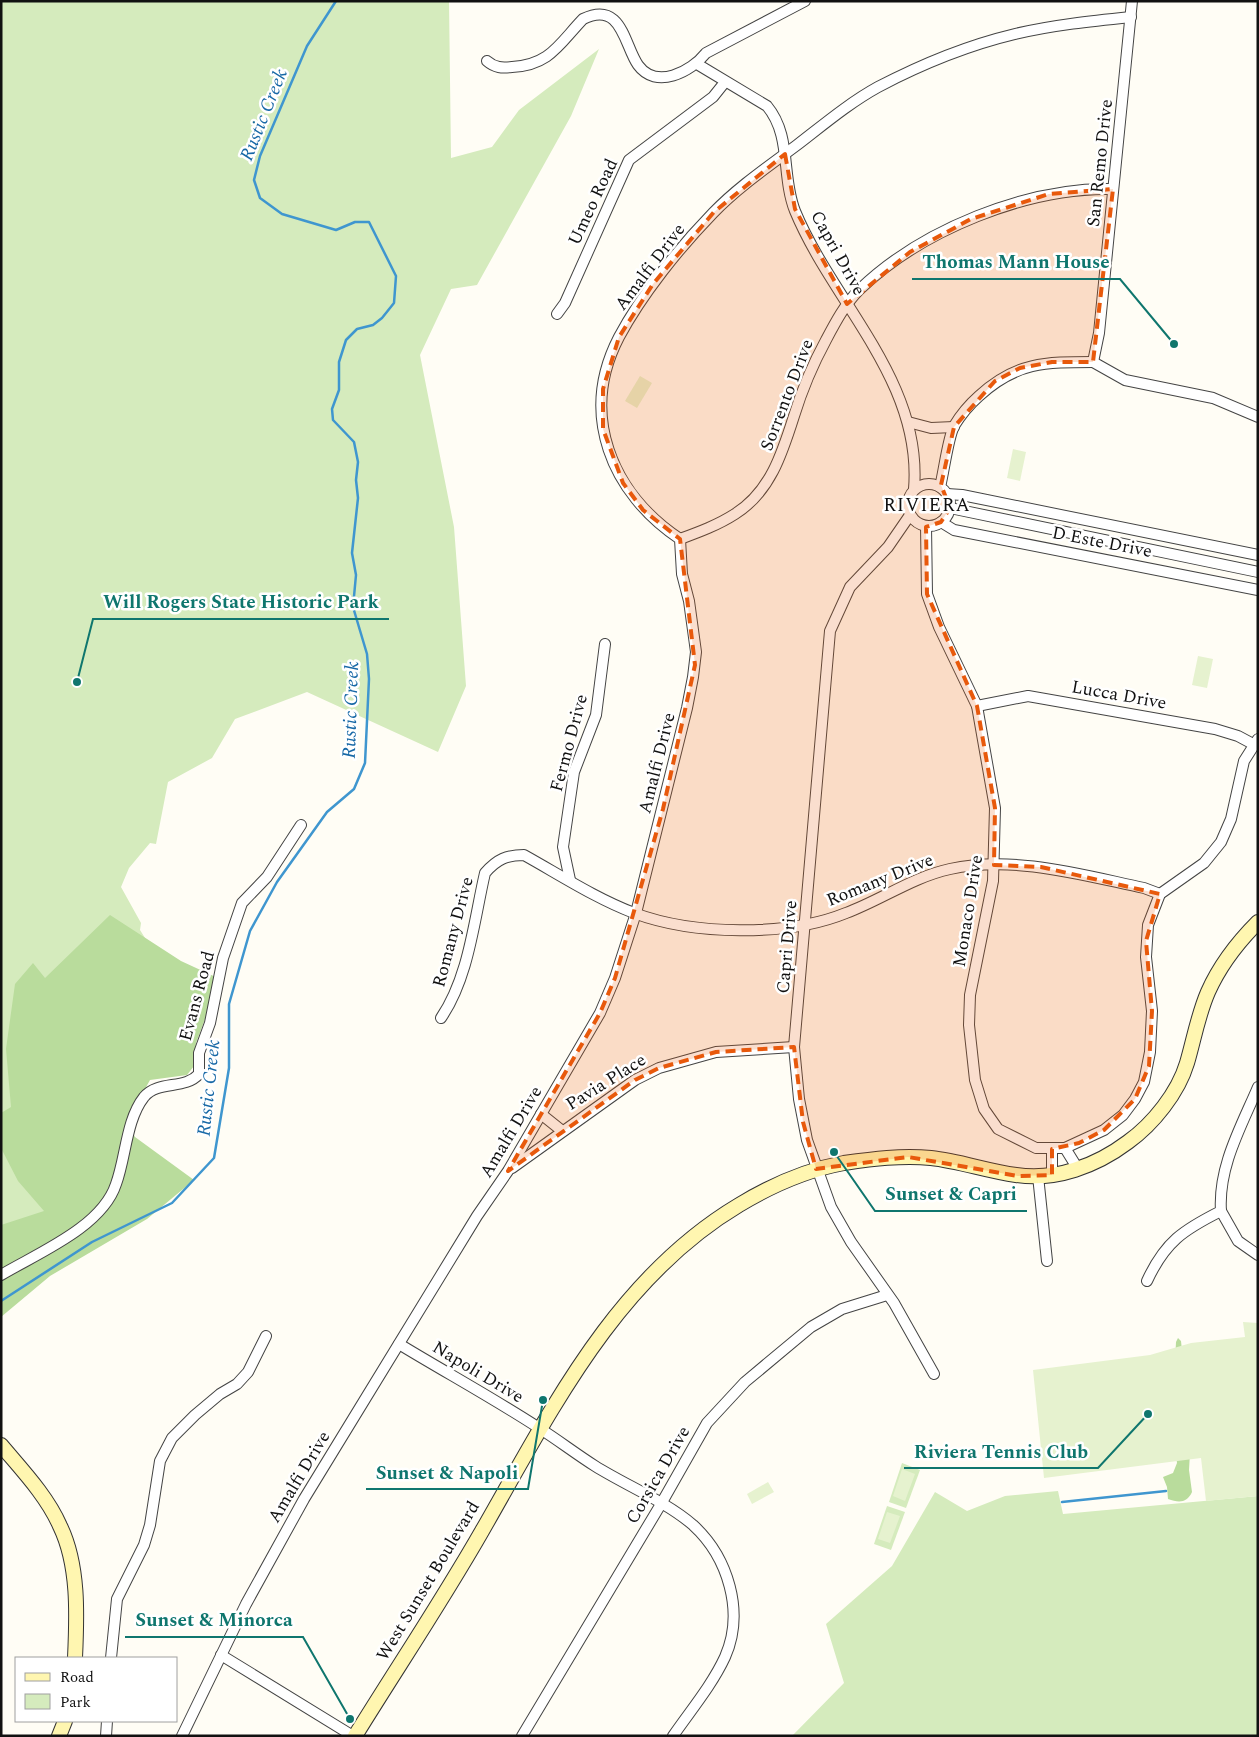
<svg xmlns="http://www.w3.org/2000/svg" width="1259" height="1737" viewBox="0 0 1259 1737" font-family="Spectral,serif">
  <rect width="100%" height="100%" fill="#fffdf5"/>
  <!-- green -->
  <g fill="#d5ebbd">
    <polygon points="1,1 449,1 451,158 492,147 519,110 599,49 571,116 477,285 451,289 420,355 454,527 466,686 438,752 307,692 235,719 212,758 168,782 156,844 150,843 129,868 121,887 141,923 140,930 157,957 147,1078 118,1158 1,1260"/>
    <polygon points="902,1463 920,1470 906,1508 889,1502"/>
    <polygon points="1058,1491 1063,1514 1258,1496 1258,1736 792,1736 844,1683 826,1624 892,1566 935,1492 967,1511 1005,1496"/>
    <polygon points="887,1506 905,1512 891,1550 874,1544"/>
  </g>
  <!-- forest -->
  <g fill="#b9dc9c">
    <polygon points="110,915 181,961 220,979 196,1043 194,1066 187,1075 150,1080 127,1121 135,1137 194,1180 147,1219 50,1276 1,1317 1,1225 44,1211 18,1181 1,1148 1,1113 11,1107 6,1049 15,984 33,963 45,978"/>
    <path d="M1178,1338L1181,1341L1191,1436L1189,1470L1192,1492C1187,1503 1179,1503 1168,1499L1167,1487L1163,1477L1173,1473L1177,1463L1172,1423L1176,1342Z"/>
  </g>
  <!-- pitch -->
  <g fill="#e6f2cf">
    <polygon points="640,376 652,383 637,408 625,401"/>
    <polygon points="1013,449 1026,452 1020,481 1007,478"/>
    <polygon points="1198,656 1213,659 1207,688 1192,685"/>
    <polygon points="1243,1322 1258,1323 1258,1496 1206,1501 1201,1458 1044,1478 1033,1370 1150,1355 1191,1343 1245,1337"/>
    <polygon points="902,1469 915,1474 905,1501 893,1496"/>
    <polygon points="768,1482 774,1492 752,1504 747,1494"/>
    <polygon points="887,1512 900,1516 890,1543 878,1539"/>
  </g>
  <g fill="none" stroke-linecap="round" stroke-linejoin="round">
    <!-- stream -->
    <g stroke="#3f96cf" stroke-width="2.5">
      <polyline points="1,1301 92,1242 172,1203 214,1158 229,1068 229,1004 250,931 277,882 327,812 354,789 365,763 369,679 367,654 353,607 356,575 352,553 358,498 356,480 358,462 354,442 333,420 332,409 339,390 339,362 346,340 357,329 373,325 382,318 394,303 396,276 369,222 355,222 336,230 282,214 260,198 254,180 260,156 307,46 336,1"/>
      <polyline points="1062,1502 1166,1491"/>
    </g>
    <!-- street casing -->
    <g stroke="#444" stroke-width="12">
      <g id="street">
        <path d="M487,61C495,68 502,68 512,67C550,65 559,44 583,19C622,0 624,45 638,65C656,90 691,72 706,53L805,1"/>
        <path d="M697,64L767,106C792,136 781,176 795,211C833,303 923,381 914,489"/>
        <polyline points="557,314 565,303 629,160 713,97 725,82"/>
        <polyline points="1093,362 1099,333 1132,1"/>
        <polyline points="1093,362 1125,380 1213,398 1258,417"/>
        <polyline points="908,422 931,428 954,427"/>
        <circle cx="929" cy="505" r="21"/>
        <path d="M940,487C944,471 948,438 954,426C960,416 970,404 979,396C1016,362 1045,362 1093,362"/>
        <polyline points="947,494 962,495 1258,555"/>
        <polyline points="950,508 1258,572"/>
        <polyline points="910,515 888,547 850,587 830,631 794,1047 799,1099 807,1140 831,1207 851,1242 894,1303 934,1374"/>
        <polyline points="941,522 954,530 1258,590"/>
        <polyline points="926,526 927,594 939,627 977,706 995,808 993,881 970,995 969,1025 975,1080 984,1109 998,1129 1036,1148 1065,1148 1104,1130 1123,1115 1135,1099 1144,1082 1150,1052 1152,1011 1146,957 1148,925 1160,894 1204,863 1221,842 1231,819 1244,761 1258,739"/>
        <path d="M680,539C699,532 718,525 735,514C770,492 782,454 794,416C802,390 813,364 826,340C835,323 845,304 859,290C921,230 1027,187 1113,189"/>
        <polyline points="977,706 1028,696 1215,729 1238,736 1253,744"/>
        <polyline points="570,880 563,847 574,772 596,715 605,644"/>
        <path d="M441,1018C469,977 474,920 485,873C497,859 507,855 524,855C560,875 595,898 634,913C693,935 787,937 846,913C881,900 913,877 950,869C1014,855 1082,875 1144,888L1160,894"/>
        <polyline points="541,1114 561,1130"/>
        <polyline points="1065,1148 1078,1169"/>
        <polyline points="1052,1149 1052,1175"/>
        <polyline points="512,1168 635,1080 659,1068 716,1052 794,1047"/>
        <polyline points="1038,1176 1047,1261"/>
        <polyline points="1221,1211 1238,1241 1258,1255"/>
        <path d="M1,1275C38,1253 102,1227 116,1184C126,1157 126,1120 144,1097C158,1080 185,1090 199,1074V1053L210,1023L223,958L242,903L267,877L301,825"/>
        <path d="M1147,1281C1165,1242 1183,1230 1221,1211C1218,1167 1241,1127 1258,1087"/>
        <path d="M399,1344C445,1372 493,1398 539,1428C558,1440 576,1454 595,1466C627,1486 665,1501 693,1525C728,1557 745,1612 725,1657C712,1685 691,1710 673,1736"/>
        <polyline points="221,1655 353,1736"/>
        <polyline points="111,1658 117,1599 144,1545 150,1525 160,1461 172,1438 195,1415 220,1394 237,1384 248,1372 266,1336"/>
        <polyline points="106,1736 107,1721"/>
        <path d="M182,1736L246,1604L304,1499L477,1216L508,1171L600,1013L615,978L636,913L687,708L693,677L696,652L689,601L682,574L680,539C611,493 579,414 619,337C642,294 679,248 713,213C738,187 769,166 797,145C823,125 849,103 878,87C920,65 969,45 1015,34C1053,25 1092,21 1131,17"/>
        <polyline points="522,1736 661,1504 707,1423 745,1382 811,1327 842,1309 887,1295"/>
      </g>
    </g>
    <!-- secondary casing -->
    <g stroke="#333" stroke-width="16">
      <g id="secondary">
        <path d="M1,1445C22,1470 47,1496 60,1526C79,1565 77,1615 75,1658"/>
        <polyline points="59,1736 65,1721"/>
        <path d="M355,1736C397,1668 442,1601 482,1531C551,1411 615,1279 739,1205C772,1185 806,1170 844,1163C872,1159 902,1155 931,1158C959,1161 987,1171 1016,1175C1056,1181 1096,1166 1128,1142C1153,1124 1178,1093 1187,1063C1194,1039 1198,1015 1208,992C1220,965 1237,943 1258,922"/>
      </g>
    </g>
    <!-- street -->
    <use href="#street" stroke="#fff" stroke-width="10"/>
    <!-- secondary -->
    <use href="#secondary" stroke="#fff6b0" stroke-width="14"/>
  </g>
  <!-- marked area -->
  <path fill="#e8590c" fill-opacity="0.2" stroke="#e8590c" stroke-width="4" stroke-dasharray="10 6" stroke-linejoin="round" d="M785,154L795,209L847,304L910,252L971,219L1049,194L1113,189L1093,362H1052L1020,368L995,381L954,427L941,485L950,508L941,522L926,527L927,594L977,706L995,808L994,865L1041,867L1160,894L1146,941L1152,1011L1149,1066L1135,1099L1104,1130L1079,1143L1052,1149V1175L1018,1176L908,1157L816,1169L803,1122L794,1047L716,1052L659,1068L635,1080L508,1171L600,1013L615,978L663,809L695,665L680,539L643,510L623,483L603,429V389L619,337L653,284L714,212Z"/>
  <g text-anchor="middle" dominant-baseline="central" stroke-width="5" stroke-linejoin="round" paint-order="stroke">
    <!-- street labels -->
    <g font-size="18" fill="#111" stroke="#fff">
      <text transform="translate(1100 163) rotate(-84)">San Remo Drive</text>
      <text transform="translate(593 202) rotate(-65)">Umeo Road</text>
      <text transform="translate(838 253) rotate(61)">Capri Drive</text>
      <text transform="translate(650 267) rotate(-53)">Amalfi Drive</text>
      <text transform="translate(787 395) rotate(-69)">Sorrento Drive</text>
      <text transform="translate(1102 542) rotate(11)">D Este Drive</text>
      <text transform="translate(1119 695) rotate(10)">Lucca Drive</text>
      <text transform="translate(569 743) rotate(-75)">Fermo Drive</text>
      <text transform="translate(657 763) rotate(-76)">Amalfi Drive</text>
      <text transform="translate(880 880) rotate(-22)">Romany Drive</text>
      <text transform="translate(968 911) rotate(-81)">Monaco Drive</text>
      <text transform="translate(453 932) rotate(-75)">Romany Drive</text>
      <text transform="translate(787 947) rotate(-85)">Capri Drive</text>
      <text transform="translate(197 996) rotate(-75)">Evans Road</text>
      <text transform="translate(606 1082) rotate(-32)">Pavia Place</text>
      <text transform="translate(511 1132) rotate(-59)">Amalfi Drive</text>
      <text transform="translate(478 1372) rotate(31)">Napoli Drive</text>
      <text transform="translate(658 1475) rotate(-60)">Corsica Drive</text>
      <text transform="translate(299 1477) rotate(-59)">Amalfi Drive</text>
      <text transform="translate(428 1581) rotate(-59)">West Sunset Boulevard</text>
    </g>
    <!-- water labels -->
    <g font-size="19" font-style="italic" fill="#1768a6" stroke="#fff">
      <text transform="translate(264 115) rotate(-68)">Rustic Creek</text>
      <text transform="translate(351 710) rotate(-88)">Rustic Creek</text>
      <text transform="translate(209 1088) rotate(-84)">Rustic Creek</text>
    </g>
    <!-- neighbourhood labels -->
    <g font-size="19" letter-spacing="1" fill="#111" stroke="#fff">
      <text x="927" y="505">RIVIERA</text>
    </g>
  </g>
  <!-- callouts -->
  <path fill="none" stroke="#0f766e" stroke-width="2" d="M1174 344L1120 279H912M77 682L93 619H389M834 1152L875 1211H1027M1148 1414L1098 1468H904M543 1400L528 1489H366M350 1719L303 1637H125"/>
  <g fill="#0f766e" stroke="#fff" stroke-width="2">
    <circle cx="1174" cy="344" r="5"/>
    <circle cx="77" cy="682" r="5"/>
    <circle cx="834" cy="1152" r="5"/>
    <circle cx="1148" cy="1414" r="5"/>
    <circle cx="543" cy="1400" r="5"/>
    <circle cx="350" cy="1719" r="5"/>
  </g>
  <g font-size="19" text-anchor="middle" font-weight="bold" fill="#0f766e" stroke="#fff" stroke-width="5" stroke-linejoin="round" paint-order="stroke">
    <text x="1016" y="268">Thomas Mann House</text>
    <text x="241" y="608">Will Rogers State Historic Park</text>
    <text x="951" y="1200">Sunset &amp; Capri</text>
    <text x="1001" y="1458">Riviera Tennis Club</text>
    <text x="447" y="1479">Sunset &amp; Napoli</text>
    <text x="214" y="1626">Sunset &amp; Minorca</text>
  </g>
  <!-- border -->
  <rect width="1259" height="1737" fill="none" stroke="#111111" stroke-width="5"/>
  <!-- legend -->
  <rect x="15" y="1657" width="162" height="65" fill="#ffffff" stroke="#a0a0a0"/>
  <rect x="25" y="1673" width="25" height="8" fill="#fff6b0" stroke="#a0a0a0"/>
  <text x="60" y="1682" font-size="15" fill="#111111">Road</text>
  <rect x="25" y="1694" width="25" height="15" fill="#d5ebbd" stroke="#a0a0a0"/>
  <text x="60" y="1707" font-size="15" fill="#111111">Park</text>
</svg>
